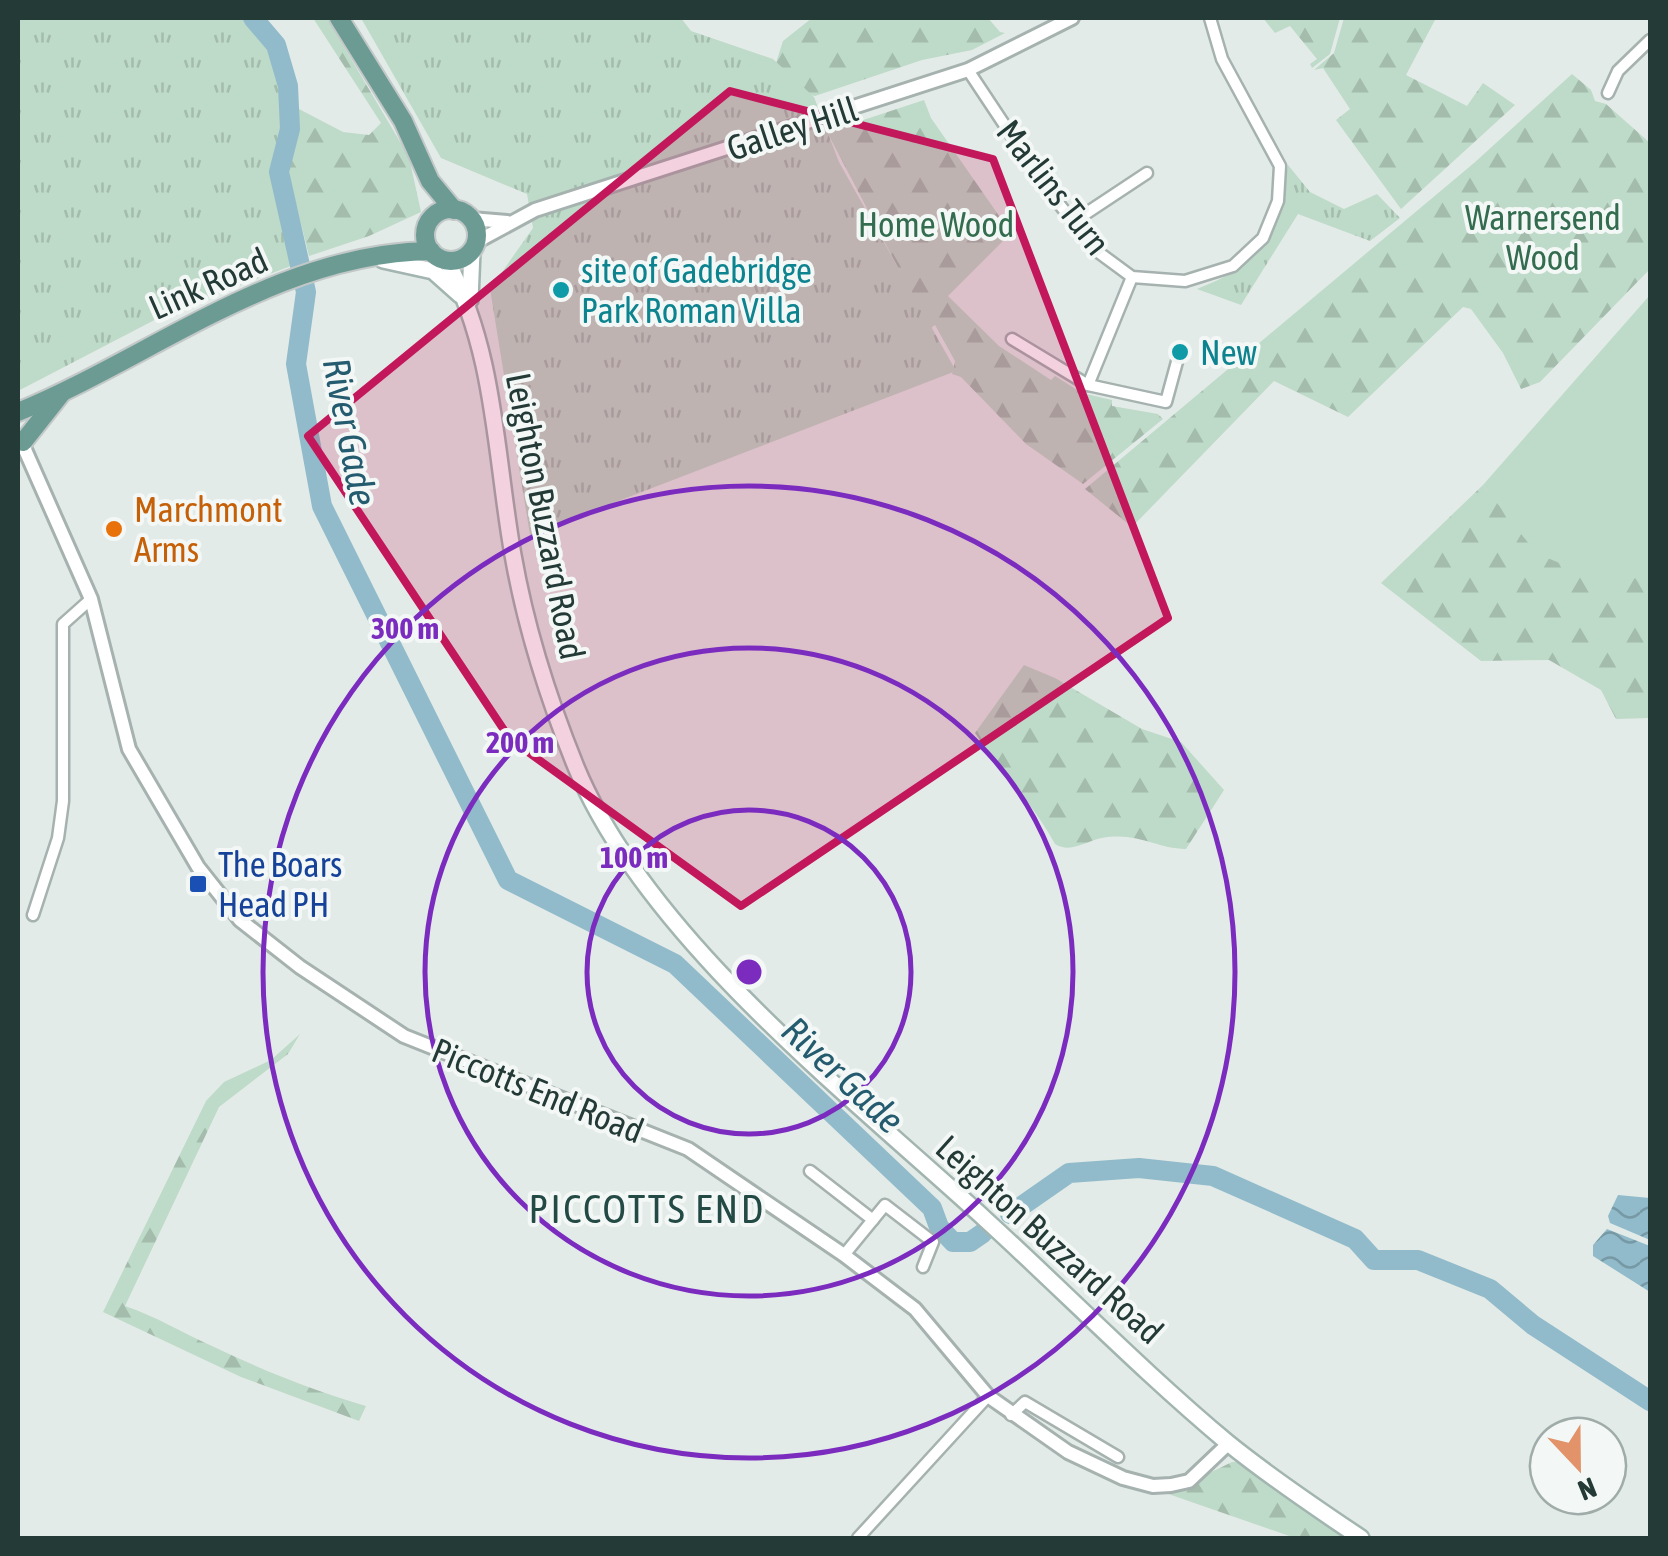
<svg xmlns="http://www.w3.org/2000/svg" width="1668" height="1556" viewBox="0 0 1668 1556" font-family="'Asap Condensed',sans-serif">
  <defs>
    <pattern id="forest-firs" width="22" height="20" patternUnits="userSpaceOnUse" patternTransform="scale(2.5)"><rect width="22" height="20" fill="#bedac8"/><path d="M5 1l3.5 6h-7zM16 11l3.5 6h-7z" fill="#a3bcac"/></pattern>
    <pattern id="park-tufts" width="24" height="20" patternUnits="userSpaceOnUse" patternTransform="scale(2.5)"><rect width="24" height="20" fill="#bedac8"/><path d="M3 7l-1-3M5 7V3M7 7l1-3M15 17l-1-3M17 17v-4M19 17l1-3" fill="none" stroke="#a3bcac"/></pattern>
    <pattern id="water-waves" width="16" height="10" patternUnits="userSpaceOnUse" patternTransform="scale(2.5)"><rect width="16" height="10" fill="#91bbca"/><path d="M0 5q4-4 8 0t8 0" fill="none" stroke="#7699a5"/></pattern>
  </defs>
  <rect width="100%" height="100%" fill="#e3ebe8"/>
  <!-- grass -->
  <path fill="#bedac8" d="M1650,295V581C1618,580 1564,574 1536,554C1516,539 1499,506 1483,485Z"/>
  <!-- forest -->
  <g fill="url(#forest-firs)">
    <polygon points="313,18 327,18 409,157 421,212 369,236 309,256 289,175 297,108 343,132 369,135 381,123"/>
    <polygon points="812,18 988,18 1000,32 1005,33 972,50 922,60 815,96 806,94 776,63 783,41"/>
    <polygon points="1263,18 1340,18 1330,54 1312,68 1310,64 1317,59 1290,26 1275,33"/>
    <polygon points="1344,18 1436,18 1406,75 1467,106 1483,83 1515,105 1401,209 1336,120 1350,109 1323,68 1314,70 1334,53"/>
    <polygon points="1572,74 1591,90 1595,101 1606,104 1650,143 1650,269 1540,382 1521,389 1503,353 1471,309 1463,307 1348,417 1274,381 1132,527 1085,489 1474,163"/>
    <polygon points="924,100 931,118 1011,233 948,296 999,346 1051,380 1055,376 1082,393 1112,400 1112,406 1158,414 1163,419 1083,484 1026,444 961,377 952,374 955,361 935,325 930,329 827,132"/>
    <polygon points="1483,485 1536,553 1564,565 1650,581 1650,718 1616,719 1601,690 1549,660 1481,661 1381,583"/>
    <path d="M1024,665L1055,678L1142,729L1181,742L1224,790L1186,849C1157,849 1143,834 1108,837C1089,838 1072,855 1055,844C1033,804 1001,771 975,733Z"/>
    <path d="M300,1034L288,1054L219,1107L125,1306C155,1316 183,1333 212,1346C262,1370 314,1391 366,1406L359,1421L241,1377L103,1312L206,1101L224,1082L271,1060Z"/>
    <polygon points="1232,1462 1241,1462 1350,1538 1295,1538 1154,1489 1197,1479"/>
  </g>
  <!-- park -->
  <g fill="url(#park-tufts)">
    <path d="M18,18H248C276,45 289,86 283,126C281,138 274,151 272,164C269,195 288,233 297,263L304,261L168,313L18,391Z"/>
    <polygon points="361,18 681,18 691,31 773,59 814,97 839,162 956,371 530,535 490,289 533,228 527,194 441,158"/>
    <path d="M1288,165L1310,192L1344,209L1377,194L1400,218L1370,241L1298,214L1241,305L1197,289C1267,261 1276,238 1288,165Z"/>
  </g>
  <!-- water -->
  <g fill="url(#water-waves)">
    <polygon points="1618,1195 1650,1198 1650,1240 1610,1223 1608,1216"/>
    <polygon points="1607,1229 1650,1246 1650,1292 1593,1256 1593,1245"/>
  </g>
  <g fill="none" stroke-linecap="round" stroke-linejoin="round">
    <!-- river -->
    <g stroke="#91bbca" stroke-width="20">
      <polyline points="253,18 276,45 288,86 290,129 279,172 306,292 296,364 322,506 508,880 675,964 932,1208 939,1227 953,1242 970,1242 983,1233"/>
      <polyline points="1010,1214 1069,1173 1139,1168 1213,1176 1355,1239 1374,1260 1418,1260 1490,1289 1533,1325 1650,1401"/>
    </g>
    <!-- minor casing -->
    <g stroke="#a6b2af" stroke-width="15">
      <g id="minor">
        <polyline points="968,70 1043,183 1094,249 1132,277 1185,281 1233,266 1263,238 1278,201 1280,166 1222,59 1210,18"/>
        <polyline points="1608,93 1618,71 1650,40"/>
        <polyline points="1073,222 1147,173"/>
        <polyline points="1012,339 1088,385 1166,402 1178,358"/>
        <polyline points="1088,385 1132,277"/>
        <polyline points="33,915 58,838 63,801 63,624 91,599"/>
        <polyline points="810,1171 873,1220"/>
        <polyline points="844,1255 885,1205 933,1242 923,1267"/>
        <polyline points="1011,1415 1025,1402 1118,1457"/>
        <polyline points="858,1538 988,1396"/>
      </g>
    </g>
    <!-- tertiary casing -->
    <g stroke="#a6b2af" stroke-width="18">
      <g id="tertiary">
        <polyline points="471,219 507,222"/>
        <polyline points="476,242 535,210 968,70 1072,18"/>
        <polyline points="22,443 91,599 129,749 198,867 240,920 300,967 404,1036 688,1149 844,1255 915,1309 988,1396 1068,1452 1123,1478 1153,1486 1171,1485 1189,1481 1229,1443"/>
      </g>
    </g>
    <!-- secondary casing -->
    <g stroke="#a2b5b0" stroke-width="20">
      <g id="secondary">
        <polyline points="383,260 433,271 460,295"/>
        <path d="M447,261C496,354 495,454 513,555C526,629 548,698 576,767C646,937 852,1097 986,1220C1067,1294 1144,1373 1228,1443C1270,1477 1316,1508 1361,1538"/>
        <polyline points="470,300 472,251"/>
      </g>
    </g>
    <!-- primary casing -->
    <g stroke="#c2c8c7" stroke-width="22">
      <g id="primary">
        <polyline points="339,18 403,121 430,181 454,210"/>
        <circle cx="451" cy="235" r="26"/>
        <path d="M18,412C154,356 277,253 431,251"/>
        <polyline points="23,442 61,394"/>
      </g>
    </g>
    <!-- minor -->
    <use href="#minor" stroke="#fff" stroke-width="10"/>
    <!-- tertiary -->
    <use href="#tertiary" stroke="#fff" stroke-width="12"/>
    <!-- secondary -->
    <use href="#secondary" stroke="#fff" stroke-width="15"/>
    <!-- primary -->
    <use href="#primary" stroke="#6c9b94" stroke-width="18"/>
  </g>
  <!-- marked area -->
  <path fill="#c2185b" fill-opacity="0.2" stroke="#c2185b" stroke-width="8" stroke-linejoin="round" d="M730,91L993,159L1168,618L741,906L510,739L308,436Z"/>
  <!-- distance rings -->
  <g fill="none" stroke="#7b2cbf" stroke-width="5">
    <circle cx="749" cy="972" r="162"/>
    <circle cx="749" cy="972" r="324"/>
    <circle cx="749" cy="972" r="486"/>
  </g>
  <!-- markers -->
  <g fill="#0f9aa8" stroke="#f3f8f6" stroke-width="4">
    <circle cx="561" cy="290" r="10"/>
    <circle cx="1180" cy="352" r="10"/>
  </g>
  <circle fill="#e8710a" stroke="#f3f8f6" stroke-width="4" cx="114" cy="529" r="10"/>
  <rect fill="#1a4fb4" stroke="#f3f8f6" stroke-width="4" x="188" y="874" width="20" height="20" rx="5"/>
  <g text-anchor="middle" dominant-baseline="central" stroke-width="8" stroke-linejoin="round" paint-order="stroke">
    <!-- street labels -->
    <g font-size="35" fill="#243a36" stroke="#f3f8f6">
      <text transform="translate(792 128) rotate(-18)">Galley Hill</text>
      <text transform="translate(1054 187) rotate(52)">Marlins Turn</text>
      <text transform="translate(208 283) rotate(-24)">Link Road</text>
      <text transform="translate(546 516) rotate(79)">Leighton Buzzard Road</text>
      <text transform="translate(538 1090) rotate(22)">Piccotts End Road</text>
      <text transform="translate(1050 1239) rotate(42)">Leighton Buzzard Road</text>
    </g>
    <!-- park labels -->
    <g font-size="35" fill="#336c4f" stroke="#f3f8f6">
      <text x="1543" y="217">Warnersend<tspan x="1543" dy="40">Wood</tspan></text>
      <text x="936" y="224">Home Wood</text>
    </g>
    <!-- culture labels -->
    <g font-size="35" fill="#0d838f" stroke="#f3f8f6" text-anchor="start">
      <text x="581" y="270">site of Gadebridge<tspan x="581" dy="40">Park Roman Villa</tspan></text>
      <text x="1200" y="352">New</text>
    </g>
    <!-- food labels -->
    <g font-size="35" fill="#c56008" stroke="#f3f8f6" text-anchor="start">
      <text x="134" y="509">Marchmont<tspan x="134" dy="40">Arms</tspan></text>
    </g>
    <!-- transit labels -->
    <g font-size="35" fill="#164399" stroke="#f3f8f6" text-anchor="start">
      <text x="218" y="864">The Boars<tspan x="218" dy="40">Head PH</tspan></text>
    </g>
    <!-- water labels -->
    <g font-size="38" font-style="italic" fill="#255b6f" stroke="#f3f8f6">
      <text transform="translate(350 432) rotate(79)">River Gade</text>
      <text transform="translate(843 1075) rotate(43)">River Gade</text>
    </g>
    <!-- quarter labels -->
    <g font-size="40" letter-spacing="2.5" fill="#234a44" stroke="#f3f8f6">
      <text x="647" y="1208">PICCOTTS END</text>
    </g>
  </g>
  <circle cx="749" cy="972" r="15" fill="#7b2cbf" stroke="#f3f8f6" stroke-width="5"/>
  <g font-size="30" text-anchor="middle" font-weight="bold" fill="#7b2cbf" stroke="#f3f8f6" stroke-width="8" stroke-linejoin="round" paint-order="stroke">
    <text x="405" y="639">300 m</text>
    <text x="520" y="753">200 m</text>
    <text x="634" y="868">100 m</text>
  </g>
  <!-- border -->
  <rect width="1668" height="1556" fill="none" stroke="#243a36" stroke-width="40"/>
  <!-- north arrow -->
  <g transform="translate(1578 1466) rotate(158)"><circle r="48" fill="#f3f8f6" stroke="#a0aca9" stroke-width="2.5"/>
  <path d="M0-8L18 38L0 25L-18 38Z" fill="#e29369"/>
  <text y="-15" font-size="28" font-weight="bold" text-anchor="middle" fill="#243a36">N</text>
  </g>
</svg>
